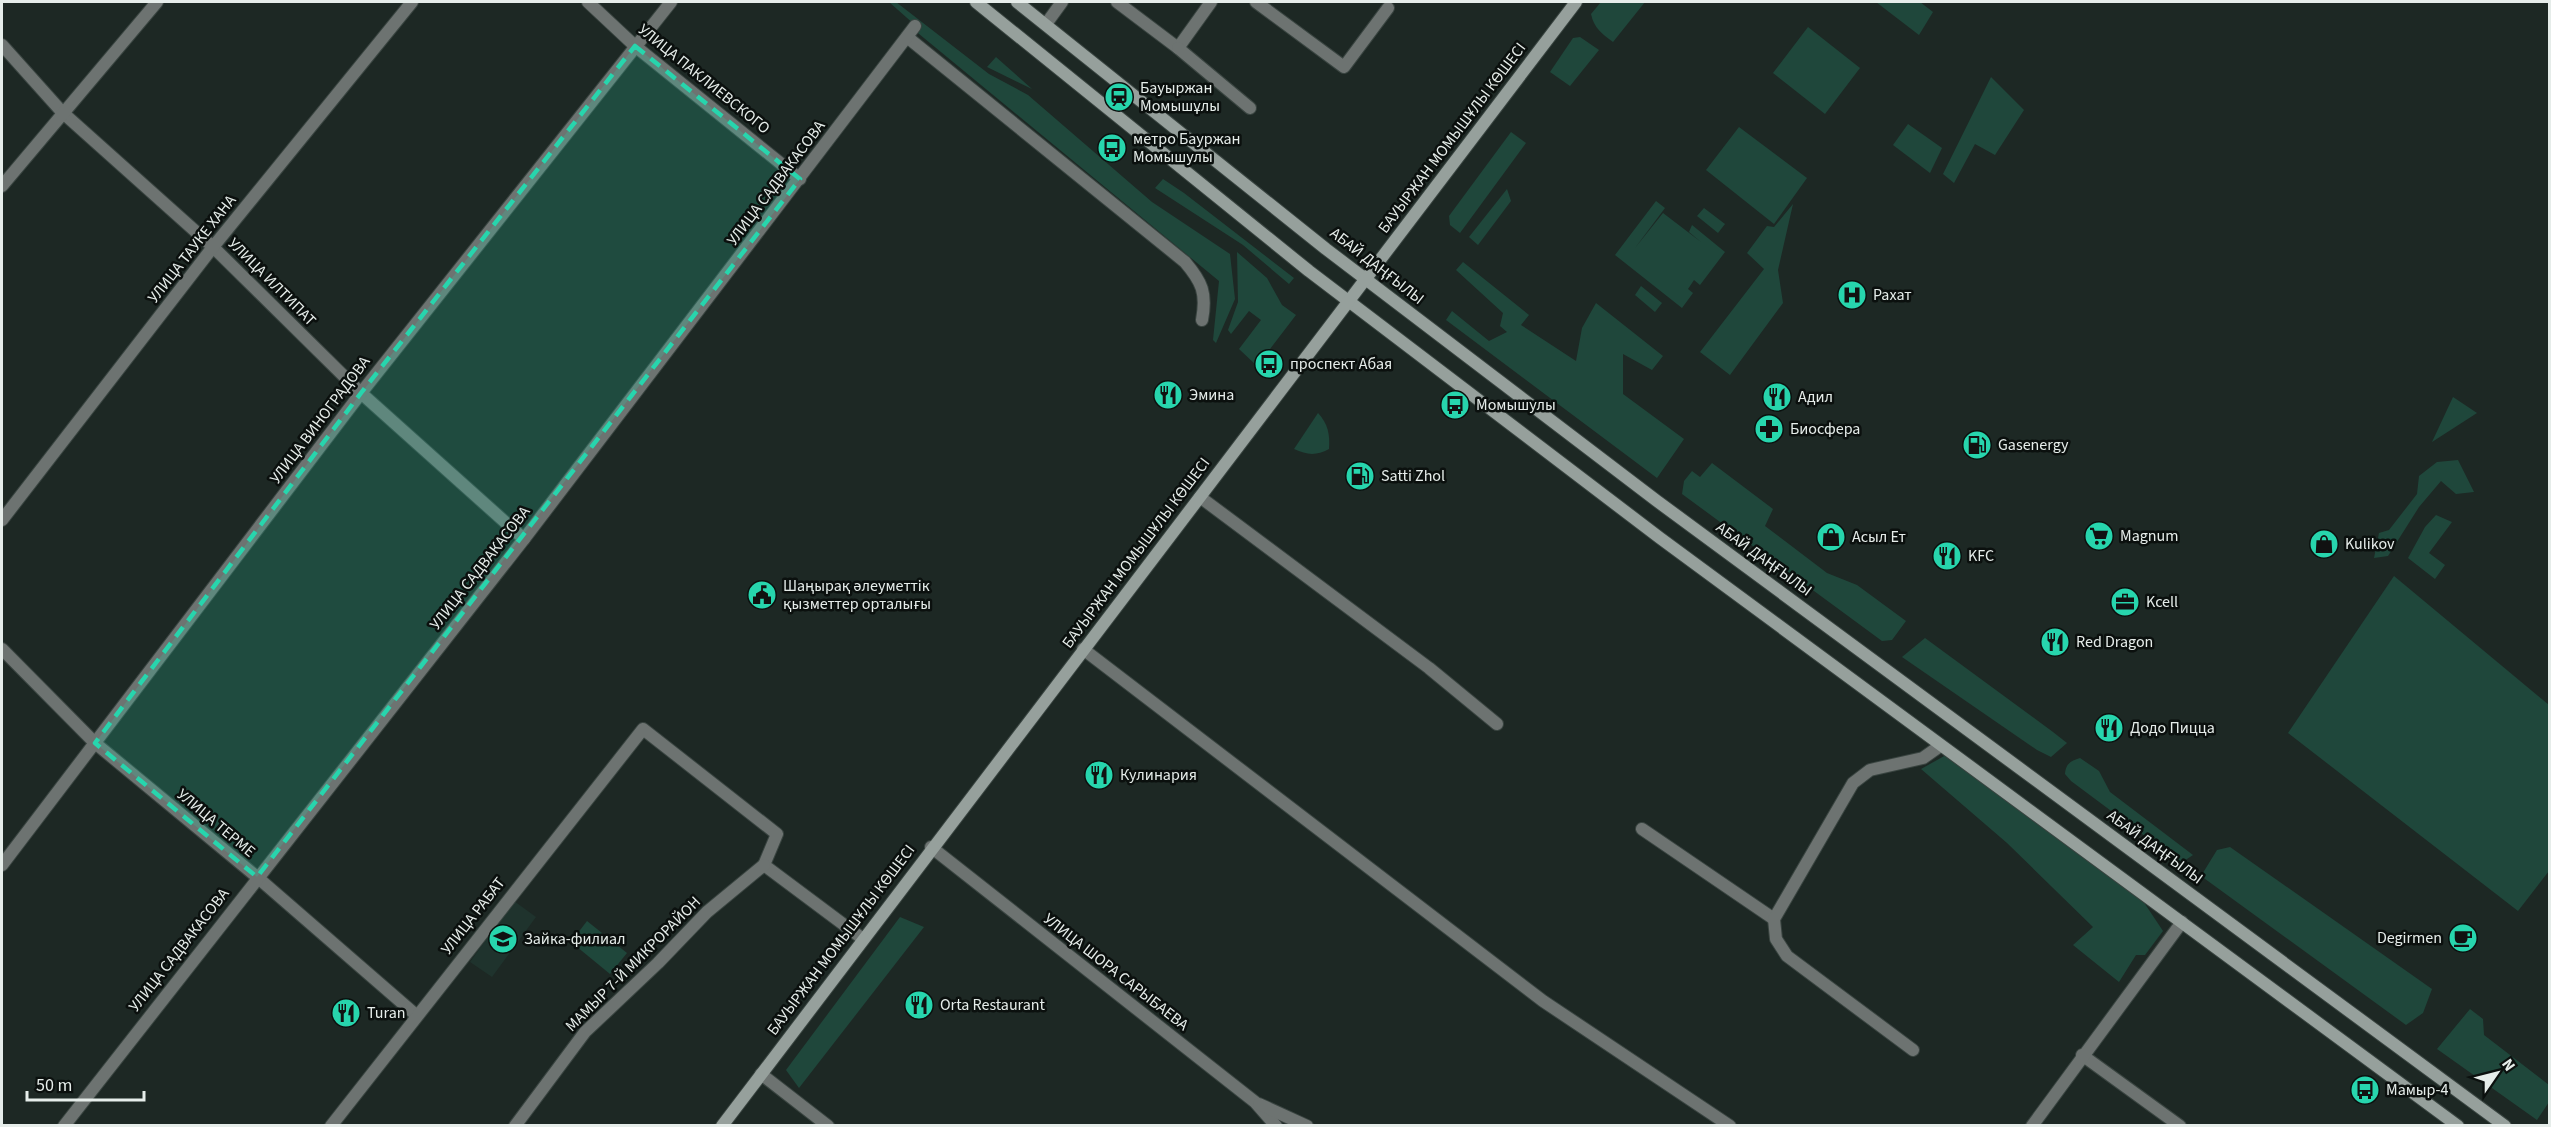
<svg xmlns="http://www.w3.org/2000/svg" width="2551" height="1127" viewBox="0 0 2551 1127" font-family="'Source Sans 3',sans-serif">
  <rect width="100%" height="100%" fill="#1d2824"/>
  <!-- built -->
  <polygon fill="#1f332d" points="514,901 536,917 492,977 470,962"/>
  <!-- green -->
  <g fill="#1f473b">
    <polygon points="889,2 896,2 989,74 1028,95 1152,202 1230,254 1235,299 1216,343 1213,340 1219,281 913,29 915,25"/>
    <path d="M1601,2H1645L1613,42C1602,34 1594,28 1591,14Z"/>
    <polygon points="1876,2 1920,2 1933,12 1919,35"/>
    <polygon points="1808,27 1860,68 1825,114 1773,73"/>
    <polygon points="1580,37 1599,50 1570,86 1550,72 1573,38"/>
    <polygon points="996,57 1032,89 987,67"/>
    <polygon points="1991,77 2024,110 1995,155 1975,144 1954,183 1943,174"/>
    <polygon points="1908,124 1942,148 1930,173 1893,145"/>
    <polygon points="1739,127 1807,178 1774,224 1706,170"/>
    <polygon points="1511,132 1526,143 1460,233 1450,225 1449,216"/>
    <polygon points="1163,179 1184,193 1294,278 1289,284 1243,245 1155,188"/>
    <polygon points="1507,189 1511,201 1478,245 1469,237"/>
    <polygon points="1656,201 1665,208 1635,248 1663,213 1701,242 1689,232 1692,225 1725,252 1700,285 1694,280 1688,289 1693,293 1682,308 1615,255"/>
    <polygon points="1793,204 1778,270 1783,303 1730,375 1700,352 1764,269 1747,253 1767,226 1774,227"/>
    <polygon points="1704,208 1725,224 1718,233 1697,216"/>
    <polygon points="1237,252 1267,278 1282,305 1296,315 1257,366 1239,349 1261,320 1249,311 1231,334 1228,330 1238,302"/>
    <polygon points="1463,262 1529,315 1521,325 1576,361 1582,328 1596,303 1663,356 1652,370 1623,354 1623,394 1684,439 1657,478 1446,320 1452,311 1489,341 1507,332 1500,326 1503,313 1456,270"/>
    <polygon points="1641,286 1662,303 1655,312 1635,295"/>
    <polygon points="2453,397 2477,413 2432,442"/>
    <path d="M1318,413C1328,424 1330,434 1329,449C1316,456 1307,455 1294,449Z"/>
    <polygon points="2458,460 2474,492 2456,494 2441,481 2419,507 2388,556 2374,558 2379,533 2389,530 2417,494 2419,476 2437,462"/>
    <polygon points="1712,463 1773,509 1765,526 1827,573 1857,585 1906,621 1892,640 1882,641 1682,494 1684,481 1692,471 1700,477"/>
    <polygon points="2436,515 2452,522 2429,553 2445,565 2435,579 2408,558 2425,527"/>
    <polygon points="2394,576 2549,705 2549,871 2518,911 2288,733"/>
    <polygon points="1925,638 2053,732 2067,743 2051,757 2037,750 1902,657"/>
    <polygon points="1946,755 2141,898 2163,931 2145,955 2136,955 2119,982 2073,945 2093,927 2007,843 1921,769"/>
    <path d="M2080,758L2099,771L2110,792L2193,855L2181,863L2071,781L2065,774C2066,763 2071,761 2080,758Z"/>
    <polygon points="2230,847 2432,989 2423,1013 2406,1025 2201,876 2217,850"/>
    <polygon points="900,917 924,927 799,1088 786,1070"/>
    <polygon points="587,921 627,953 610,974 571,942"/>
    <polygon points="2470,1009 2483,1019 2484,1035 2549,1085 2549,1102 2537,1120 2437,1049"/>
  </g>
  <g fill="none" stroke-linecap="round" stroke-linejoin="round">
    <!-- minor casing -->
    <g stroke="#394440" stroke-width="14">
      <g id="minor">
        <polyline points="588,2 635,46 800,179"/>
        <polyline points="1117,2 1178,48 1211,2"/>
        <polyline points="1256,2 1344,67 1388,8"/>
        <polyline points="1046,24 1062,2"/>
        <path d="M907,37L1185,262C1202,282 1207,293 1202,320"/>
        <polyline points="2,45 62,112 213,247 361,393 524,539"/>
        <polyline points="1178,48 1250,108"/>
        <polyline points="2,186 157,2"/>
        <polyline points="1200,497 1429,668 1497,724"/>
        <polyline points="2,520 213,247 412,2"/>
        <polyline points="2,649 95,743 257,877 416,1015"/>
        <polyline points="1083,649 1543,1001 1730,1126"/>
        <polyline points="1642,829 1774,919"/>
        <polyline points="931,847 1255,1102 1276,1126"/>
        <polyline points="2,865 361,393 671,2"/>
        <polyline points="1913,1050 1787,956 1776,939 1774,919 1853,783 1870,770 1923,758 1940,746"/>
        <polyline points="2082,1055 2180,1126"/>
        <polyline points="761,1074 828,1126"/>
        <polyline points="1259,1104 1307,1126"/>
        <polyline points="64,1126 524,539 915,26"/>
        <polyline points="331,1126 643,729 777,834 764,865 863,939"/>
        <polyline points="515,1126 585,1032 658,963 707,912 764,865"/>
        <polyline points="2032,1126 2182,922"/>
      </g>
    </g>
    <!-- secondary casing -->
    <g stroke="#394440" stroke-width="14">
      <g id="secondary">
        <polyline points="976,2 1309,271 1660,538 2458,1126"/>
        <polyline points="1017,2 1326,249 1657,501 2505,1126"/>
        <polyline points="722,1126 1576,2"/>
      </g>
    </g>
    <!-- minor -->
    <use href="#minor" stroke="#6d7371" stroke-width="12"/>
    <!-- secondary -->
    <use href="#secondary" stroke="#96a09c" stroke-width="12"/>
  </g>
  <!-- marked area -->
  <path fill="#27d5ad" fill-opacity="0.2" stroke="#27d5ad" stroke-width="4.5" stroke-dasharray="12 8" stroke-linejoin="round" d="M635,46L800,179L257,877L95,743L361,393Z"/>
  <!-- icons -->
  <defs>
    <g id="station-disc" transform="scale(1.5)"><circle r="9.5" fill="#27d5ad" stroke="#0b100e"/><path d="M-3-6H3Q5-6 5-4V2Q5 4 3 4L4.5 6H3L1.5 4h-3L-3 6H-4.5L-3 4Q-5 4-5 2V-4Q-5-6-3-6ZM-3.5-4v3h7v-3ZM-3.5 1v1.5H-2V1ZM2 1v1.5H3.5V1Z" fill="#111"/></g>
    <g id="bus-disc" transform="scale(1.5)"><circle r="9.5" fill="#27d5ad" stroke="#0b100e"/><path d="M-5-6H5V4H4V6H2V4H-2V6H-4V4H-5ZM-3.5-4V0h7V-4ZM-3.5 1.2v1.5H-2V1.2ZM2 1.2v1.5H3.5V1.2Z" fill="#111"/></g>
    <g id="hospital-disc" transform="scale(1.5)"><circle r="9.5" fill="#27d5ad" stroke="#0b100e"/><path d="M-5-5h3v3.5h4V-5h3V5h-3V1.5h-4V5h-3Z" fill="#111"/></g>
    <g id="restaurant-disc" transform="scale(1.5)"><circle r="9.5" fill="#27d5ad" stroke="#0b100e"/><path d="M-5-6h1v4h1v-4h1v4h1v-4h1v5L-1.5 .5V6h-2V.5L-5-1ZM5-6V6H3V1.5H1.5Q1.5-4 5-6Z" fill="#111"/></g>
    <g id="pharmacy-disc" transform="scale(1.5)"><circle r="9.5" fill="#27d5ad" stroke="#0b100e"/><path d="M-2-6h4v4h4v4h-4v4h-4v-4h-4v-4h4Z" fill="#111"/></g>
    <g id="fuel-disc" transform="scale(1.5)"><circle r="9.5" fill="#27d5ad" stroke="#0b100e"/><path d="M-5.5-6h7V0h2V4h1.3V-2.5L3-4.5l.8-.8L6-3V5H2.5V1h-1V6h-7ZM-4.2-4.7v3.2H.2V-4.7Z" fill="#111"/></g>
    <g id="supermarket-disc" transform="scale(1.5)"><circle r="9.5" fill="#27d5ad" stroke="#0b100e"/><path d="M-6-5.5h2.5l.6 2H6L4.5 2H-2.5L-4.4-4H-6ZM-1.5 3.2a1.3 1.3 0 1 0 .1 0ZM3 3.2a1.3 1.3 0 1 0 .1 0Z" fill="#111"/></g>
    <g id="shop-disc" transform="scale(1.5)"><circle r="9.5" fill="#27d5ad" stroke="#0b100e"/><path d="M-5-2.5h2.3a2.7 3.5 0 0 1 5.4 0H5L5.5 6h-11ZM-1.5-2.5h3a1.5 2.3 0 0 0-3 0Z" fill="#111"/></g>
    <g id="civic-disc" transform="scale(1.5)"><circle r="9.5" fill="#27d5ad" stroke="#0b100e"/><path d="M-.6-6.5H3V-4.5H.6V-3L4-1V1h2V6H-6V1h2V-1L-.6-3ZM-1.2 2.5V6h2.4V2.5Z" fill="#111"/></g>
    <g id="office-disc" transform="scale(1.5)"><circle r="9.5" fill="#27d5ad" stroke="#0b100e"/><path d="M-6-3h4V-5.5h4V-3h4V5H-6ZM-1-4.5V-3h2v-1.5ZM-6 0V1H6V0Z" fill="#111"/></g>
    <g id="cafe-disc" transform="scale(1.5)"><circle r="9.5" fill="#27d5ad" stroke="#0b100e"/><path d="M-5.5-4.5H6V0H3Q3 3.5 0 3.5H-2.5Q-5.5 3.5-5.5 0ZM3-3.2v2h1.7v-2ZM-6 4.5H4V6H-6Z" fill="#111"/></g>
    <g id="school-disc" transform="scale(1.5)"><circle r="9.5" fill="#27d5ad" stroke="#0b100e"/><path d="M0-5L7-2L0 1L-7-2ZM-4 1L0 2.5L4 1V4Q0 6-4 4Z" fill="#111"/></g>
  </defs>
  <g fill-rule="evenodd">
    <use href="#station-disc" x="1119" y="97"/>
    <use href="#bus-disc" x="1112" y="148"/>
    <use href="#hospital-disc" x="1852" y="295"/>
    <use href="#bus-disc" x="1269" y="364"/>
    <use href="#restaurant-disc" x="1168" y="395"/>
    <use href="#restaurant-disc" x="1777" y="397"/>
    <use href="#bus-disc" x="1455" y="405"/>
    <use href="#pharmacy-disc" x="1769" y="429"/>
    <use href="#fuel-disc" x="1977" y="445"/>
    <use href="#fuel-disc" x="1360" y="476"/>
    <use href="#supermarket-disc" x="2099" y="536"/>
    <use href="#shop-disc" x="1831" y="537"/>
    <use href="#shop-disc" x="2324" y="544"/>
    <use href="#restaurant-disc" x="1947" y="556"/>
    <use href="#civic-disc" x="762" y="595"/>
    <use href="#office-disc" x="2125" y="602"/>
    <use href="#restaurant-disc" x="2055" y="642"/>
    <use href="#restaurant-disc" x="2109" y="728"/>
    <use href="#restaurant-disc" x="1099" y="775"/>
    <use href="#cafe-disc" x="2463" y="938"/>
    <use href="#school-disc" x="503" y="939"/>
    <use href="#restaurant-disc" x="919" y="1005"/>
    <use href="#restaurant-disc" x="346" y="1013"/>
    <use href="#bus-disc" x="2365" y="1090"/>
  </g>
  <g text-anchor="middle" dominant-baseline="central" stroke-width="5" stroke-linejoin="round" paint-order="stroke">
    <!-- street labels -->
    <g font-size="16" fill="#e6edea" stroke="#0b100e">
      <text transform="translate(704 79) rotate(39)">УЛИЦА ПАКЛИЕВСКОГО</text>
      <text transform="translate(1452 138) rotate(-53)">БАУЫРЖАН МОМЫШҰЛЫ КӨШЕСІ</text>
      <text transform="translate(776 183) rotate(-53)">УЛИЦА САДВАКАСОВА</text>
      <text transform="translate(192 249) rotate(-52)">УЛИЦА ТАУКЕ ХАНА</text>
      <text transform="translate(1377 266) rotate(38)">АБАЙ ДАҢҒЫЛЫ</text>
      <text transform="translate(272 282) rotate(45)">УЛИЦА ИЛТИПАТ</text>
      <text transform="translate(320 420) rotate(-53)">УЛИЦА ВИНОГРАДОВА</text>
      <text transform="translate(1136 553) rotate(-53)">БАУЫРЖАН МОМЫШҰЛЫ КӨШЕСІ</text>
      <text transform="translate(1764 559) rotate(36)">АБАЙ ДАҢҒЫЛЫ</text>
      <text transform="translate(480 568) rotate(-52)">УЛИЦА САДВАКАСОВА</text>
      <text transform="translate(216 823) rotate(40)">УЛИЦА ТЕРМЕ</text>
      <text transform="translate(2155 847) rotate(36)">АБАЙ ДАҢҒЫЛЫ</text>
      <text transform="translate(473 916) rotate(-52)">УЛИЦА РАБАТ</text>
      <text transform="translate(841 940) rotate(-53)">БАУЫРЖАН МОМЫШҰЛЫ КӨШЕСІ</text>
      <text transform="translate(179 950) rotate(-52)">УЛИЦА САДВАКАСОВА</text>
      <text transform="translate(633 964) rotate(-45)">МАМЫР 7-Й МИКРОРАЙОН</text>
      <text transform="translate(1116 972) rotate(38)">УЛИЦА ШОРА САРЫБАЕВА</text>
    </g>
    <!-- poi labels -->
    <g font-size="16" fill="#e6edea" stroke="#0b100e" text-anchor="start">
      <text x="1140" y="88">Бауыржан<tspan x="1140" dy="18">Момышұлы</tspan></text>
      <text x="1133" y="139">метро Бауржан<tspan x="1133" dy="18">Момышулы</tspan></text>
      <text x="1873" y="295">Рахат</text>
      <text x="1290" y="364">проспект Абая</text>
      <text x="1189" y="395">Эмина</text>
      <text x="1798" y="397">Адил</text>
      <text x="1476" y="405">Момышулы</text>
      <text x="1790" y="429">Биосфера</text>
      <text x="1998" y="445">Gasenergy</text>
      <text x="1381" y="476">Satti Zhol</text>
      <text x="2120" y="536">Magnum</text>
      <text x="1852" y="537">Асыл Ет</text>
      <text x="2345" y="544">Kulikov</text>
      <text x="1968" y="556">KFC</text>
      <text x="783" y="586">Шаңырақ әлеуметтік<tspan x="783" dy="18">қызметтер орталығы</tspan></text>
      <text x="2146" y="602">Kcell</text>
      <text x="2076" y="642">Red Dragon</text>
      <text x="2130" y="728">Додо Пицца</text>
      <text x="1120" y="775">Кулинария</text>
      <text x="2442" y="938" text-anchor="end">Degirmen</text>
      <text x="524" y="939">Зайка-филиал</text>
      <text x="940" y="1005">Orta Restaurant</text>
      <text x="367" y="1013">Turan</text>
      <text x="2386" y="1090">Мамыр-4</text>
    </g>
  </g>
  <!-- border -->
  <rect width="2551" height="1127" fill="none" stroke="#e6edea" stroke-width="6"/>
  <!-- north arrow -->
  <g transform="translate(2497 1073) rotate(55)" stroke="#0b100e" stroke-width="4.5" paint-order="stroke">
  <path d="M0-4.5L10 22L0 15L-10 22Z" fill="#e6edea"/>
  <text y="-9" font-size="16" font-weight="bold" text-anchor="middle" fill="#e6edea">N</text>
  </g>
  <!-- scale -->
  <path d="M27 1091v9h117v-9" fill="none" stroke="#e6edea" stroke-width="3"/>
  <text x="36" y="1091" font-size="18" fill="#e6edea" stroke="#0b100e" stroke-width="4.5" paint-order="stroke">50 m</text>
</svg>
